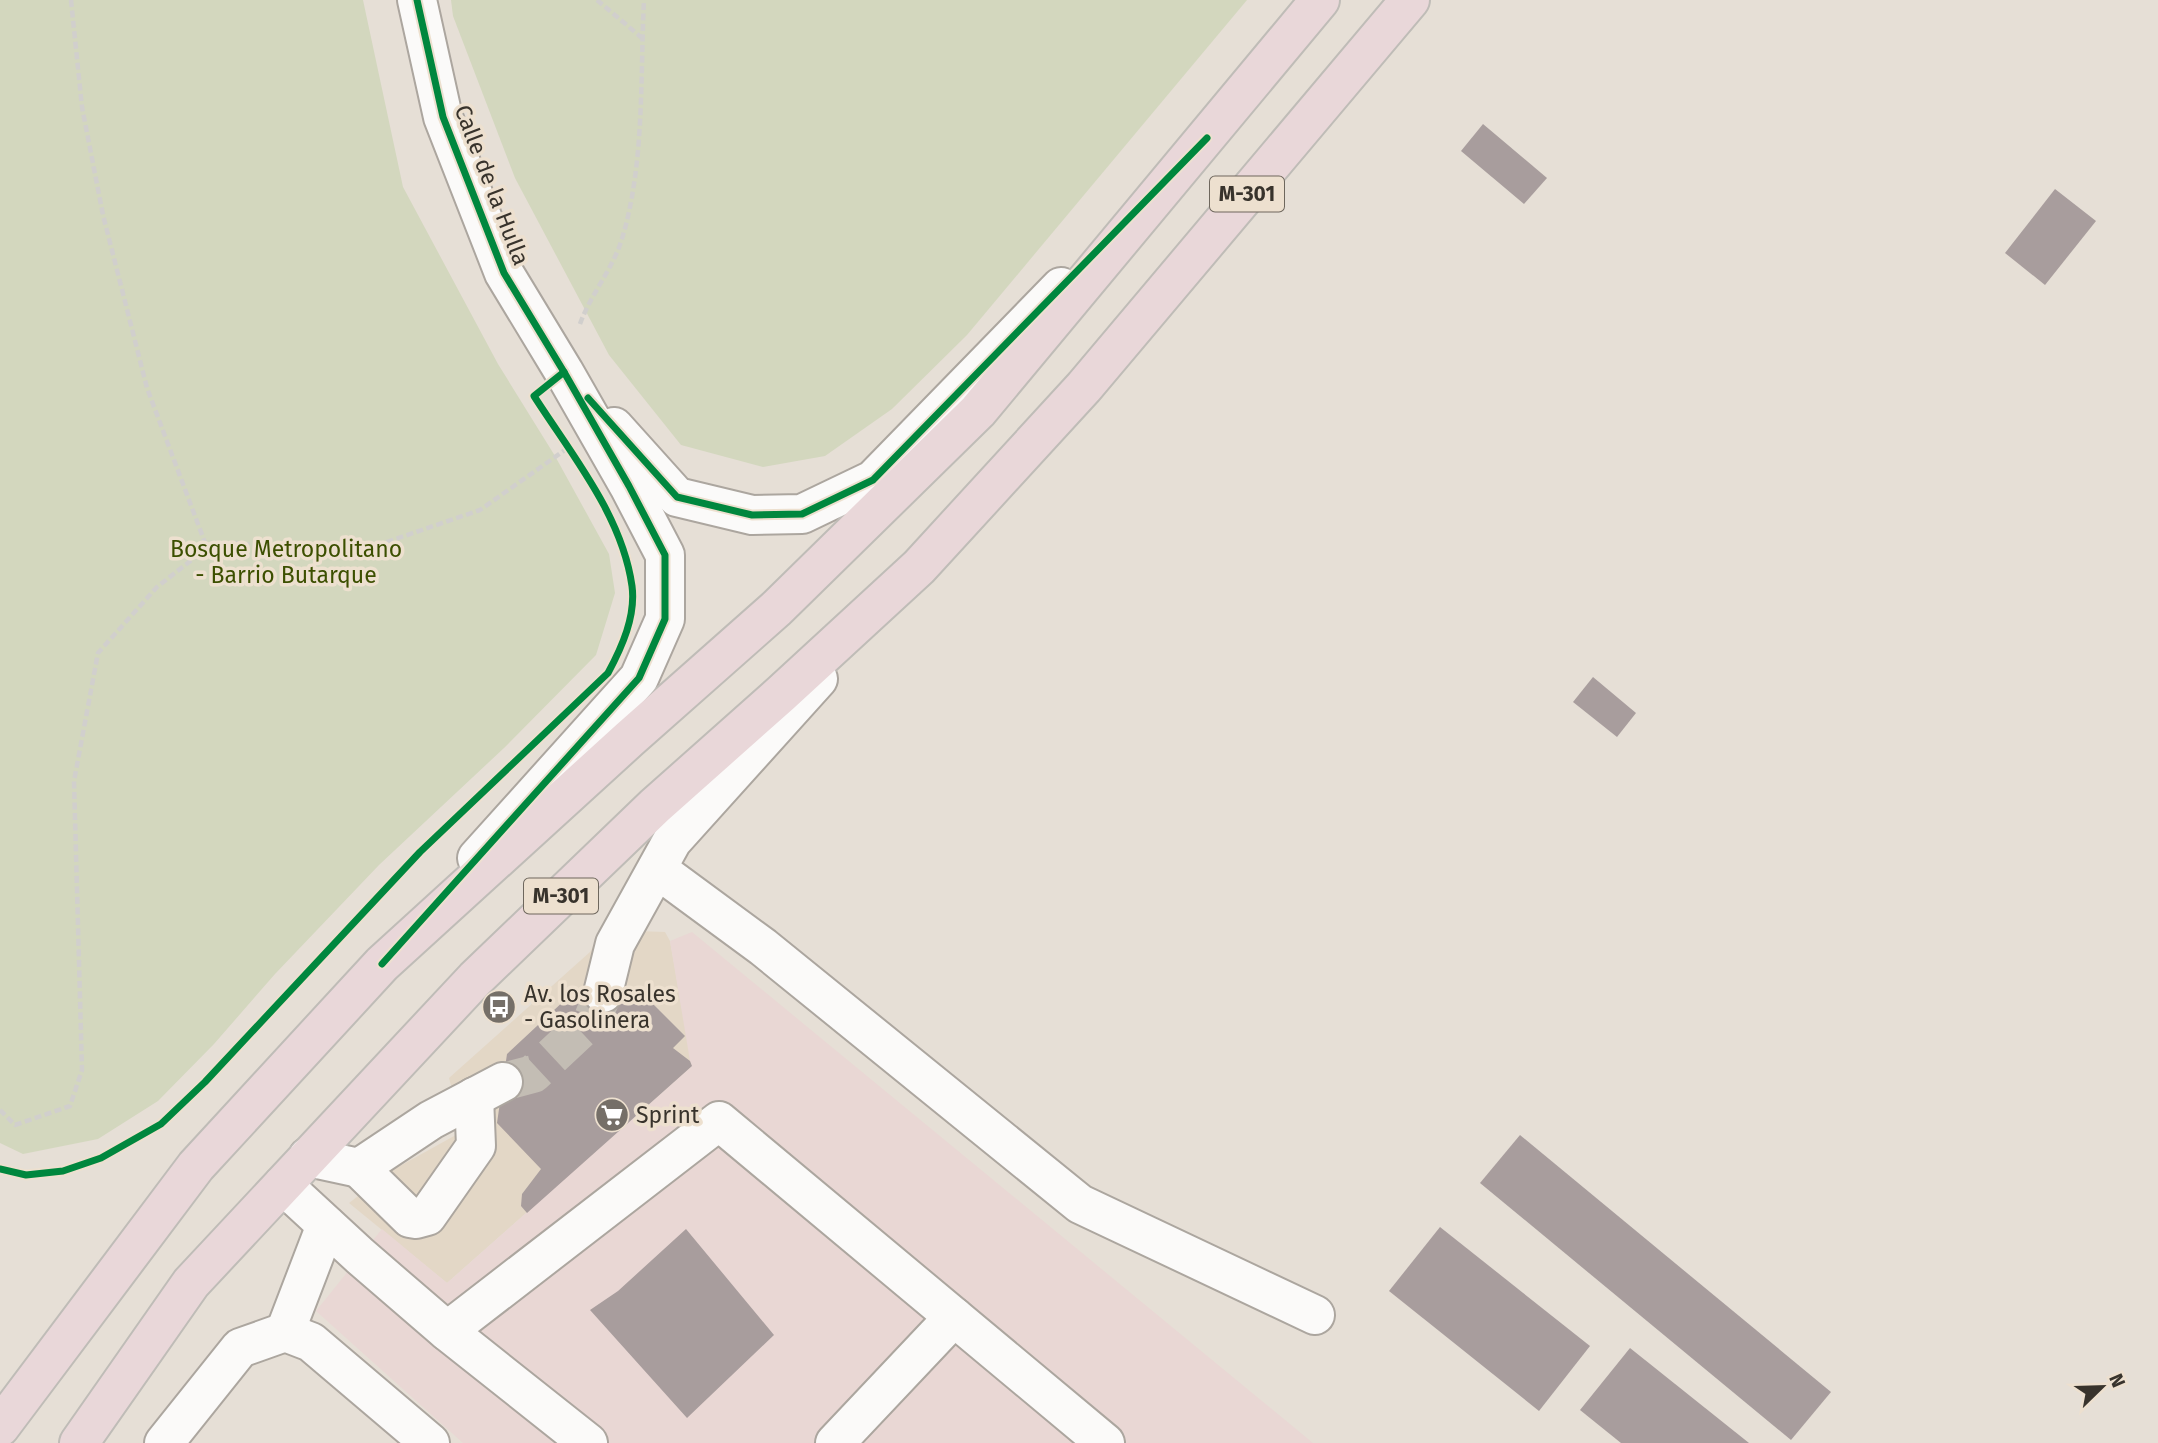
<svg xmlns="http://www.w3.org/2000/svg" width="2158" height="1443" viewBox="0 0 2158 1443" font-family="'Fira Sans',sans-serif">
  <rect width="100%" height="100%" fill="#e6dfd6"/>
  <!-- built -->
  <polygon fill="#e3d7c6" points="636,931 665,932 670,941 692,1066 447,1283 349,1203 391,1171 463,1131 449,1078 590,952 597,940 636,947"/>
  <!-- industrial -->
  <polygon fill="#e9d7d4" points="692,932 1313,1443 463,1443 316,1311 382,1229 447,1283 691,1067 670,941"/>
  <!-- green -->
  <g fill="#d3d7be">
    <polygon points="0,0 363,0 403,187 498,364 555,456 609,554 615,593 596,655 504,748 379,865 275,974 214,1044 158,1101 98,1139 23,1154 0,1143"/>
    <polygon points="451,0 1247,0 967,335 892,409 825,456 763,467 681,445 609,355 515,178 453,16"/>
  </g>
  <!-- building -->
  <g fill="#a89d9d">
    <polygon points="1483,124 1547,178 1524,204 1461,151"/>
    <polygon points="2055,189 2096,221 2045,285 2005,253"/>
    <polygon points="1593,677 1636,713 1617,737 1573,702"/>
    <polygon points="640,991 685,1036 673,1048 690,1061 692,1066 527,1213 521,1206 522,1194 541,1169 497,1123 507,1054 567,998"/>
    <polygon points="1520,1135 1831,1392 1791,1440 1480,1183"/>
    <polygon points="1440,1227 1590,1346 1539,1411 1389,1291"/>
    <polygon points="686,1229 774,1335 687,1418 590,1310 618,1291"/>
    <polygon points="1630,1348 1749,1443 1621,1443 1580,1410"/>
  </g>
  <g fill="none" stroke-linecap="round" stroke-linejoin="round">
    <!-- minor-tunnel -->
    <polyline stroke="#c3bdb4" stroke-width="38" stroke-dasharray="38 19" stroke-linecap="butt" points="503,1082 533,1074 593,1018 603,993"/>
    <!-- minor casing -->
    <g stroke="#aca69f" stroke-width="42">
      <g id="minor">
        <polyline points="417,0 443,117 504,273 564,372 629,486 665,555 665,619 639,678 477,858"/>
        <polyline points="614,427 677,497 752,515 802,514 873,480 1061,287"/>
        <polyline points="657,869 763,947 1080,1204 1315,1315"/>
        <polyline points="603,993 615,944 672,841 818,679"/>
        <polyline points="308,1157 359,1168 431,1120 503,1082"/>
        <polyline points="359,1168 410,1218 416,1219 427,1216 476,1146 474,1097"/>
        <polyline points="283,1185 360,1256 447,1331 588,1443"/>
        <polyline points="447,1331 719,1121 1105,1443"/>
        <polyline points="285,1332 326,1225"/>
        <polyline points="164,1443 240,1348 285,1332 311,1342 430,1443"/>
        <polyline points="835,1443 954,1317"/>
      </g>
    </g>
    <!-- highway casing -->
    <g stroke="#bfbcb7" stroke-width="42">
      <g id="highway">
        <polyline points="0,1427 196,1166 382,964 629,739 777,608 978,411 1320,0"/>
        <polyline points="79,1443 191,1283 475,979 655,806 781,694 919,567 1084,387 1410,0"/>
      </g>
    </g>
    <!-- path -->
    <g stroke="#d1cfcd" stroke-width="4.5" stroke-dasharray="7 3.5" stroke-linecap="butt">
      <polyline points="71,0 82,107 103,215 147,388 207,548"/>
      <polyline points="597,0 642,38"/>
      <path d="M580,324C590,296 611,271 621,242C645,166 640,79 644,0"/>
      <polyline points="0,1110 15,1125 70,1106 82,1070 74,781 98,653 157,587 207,548 233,543 349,555 480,510 565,450"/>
    </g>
    <!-- minor -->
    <use href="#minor" stroke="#fbfaf9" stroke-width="38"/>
    <!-- highway -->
    <use href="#highway" stroke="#e9d7d9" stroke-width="38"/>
    <!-- cycleway casing -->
    <g stroke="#ede0cf" stroke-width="11">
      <g id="cycleway">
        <polyline points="588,398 677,497 752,515 802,514 873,480 1207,138"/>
        <polyline points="382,964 639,678 665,619 665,555 629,486 564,372 504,273 443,117 417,0"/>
        <path d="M0,1169L26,1175L63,1171L101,1158L161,1124L205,1082L420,852L608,673C622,647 636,616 632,586C622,515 571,454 534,396L564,372"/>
      </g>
    </g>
    <!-- cycleway -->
    <use href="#cycleway" stroke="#00873e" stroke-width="7"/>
  </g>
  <!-- icons -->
  <defs>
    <g id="bus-disc" transform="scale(1.75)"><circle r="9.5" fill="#756f68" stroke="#ede0cf"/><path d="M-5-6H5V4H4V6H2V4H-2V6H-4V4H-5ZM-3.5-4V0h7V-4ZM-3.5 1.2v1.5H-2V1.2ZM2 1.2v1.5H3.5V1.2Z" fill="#fff"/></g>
    <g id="supermarket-disc" transform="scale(1.75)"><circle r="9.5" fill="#756f68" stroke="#ede0cf"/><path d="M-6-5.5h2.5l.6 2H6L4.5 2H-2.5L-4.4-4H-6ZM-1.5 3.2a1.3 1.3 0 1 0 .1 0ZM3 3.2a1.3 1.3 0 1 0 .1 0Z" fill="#fff"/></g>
  </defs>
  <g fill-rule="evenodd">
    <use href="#bus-disc" x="499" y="1007"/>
    <use href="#supermarket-disc" x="612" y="1115"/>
  </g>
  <g text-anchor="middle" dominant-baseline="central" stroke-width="7" stroke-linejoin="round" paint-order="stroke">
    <!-- shield labels -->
    <g fill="#ede0cf" stroke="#6e675d" stroke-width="2">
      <rect x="1210" y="176.5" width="74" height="35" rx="5"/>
      <rect x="524" y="878.5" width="74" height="35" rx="5"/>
    </g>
    <g font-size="21" font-weight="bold" fill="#38332c">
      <text x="1247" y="194">M-301</text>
      <text x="561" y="896">M-301</text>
    </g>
    <!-- street labels -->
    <g font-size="23" fill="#38332c" stroke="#ede0cf">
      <text transform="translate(492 185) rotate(69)">Calle de la Hulla</text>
    </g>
    <!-- park labels -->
    <g font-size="23" fill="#3c4f00" stroke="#ede0cf">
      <text x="286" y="549">Bosque Metropolitano<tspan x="286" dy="26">- Barrio Butarque</tspan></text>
    </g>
    <!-- poi labels -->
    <g font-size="23" fill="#38332c" stroke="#ede0cf" text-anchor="start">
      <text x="524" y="994">Av. los Rosales<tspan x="524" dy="26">- Gasolinera</tspan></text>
      <text x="636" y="1115">Sprint</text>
    </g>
  </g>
  <!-- north arrow -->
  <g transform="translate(2102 1387) rotate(67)" stroke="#ede0cf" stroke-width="5" paint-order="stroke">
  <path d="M0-5L12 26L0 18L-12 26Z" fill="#38332c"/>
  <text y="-10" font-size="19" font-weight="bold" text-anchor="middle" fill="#38332c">N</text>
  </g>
</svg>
